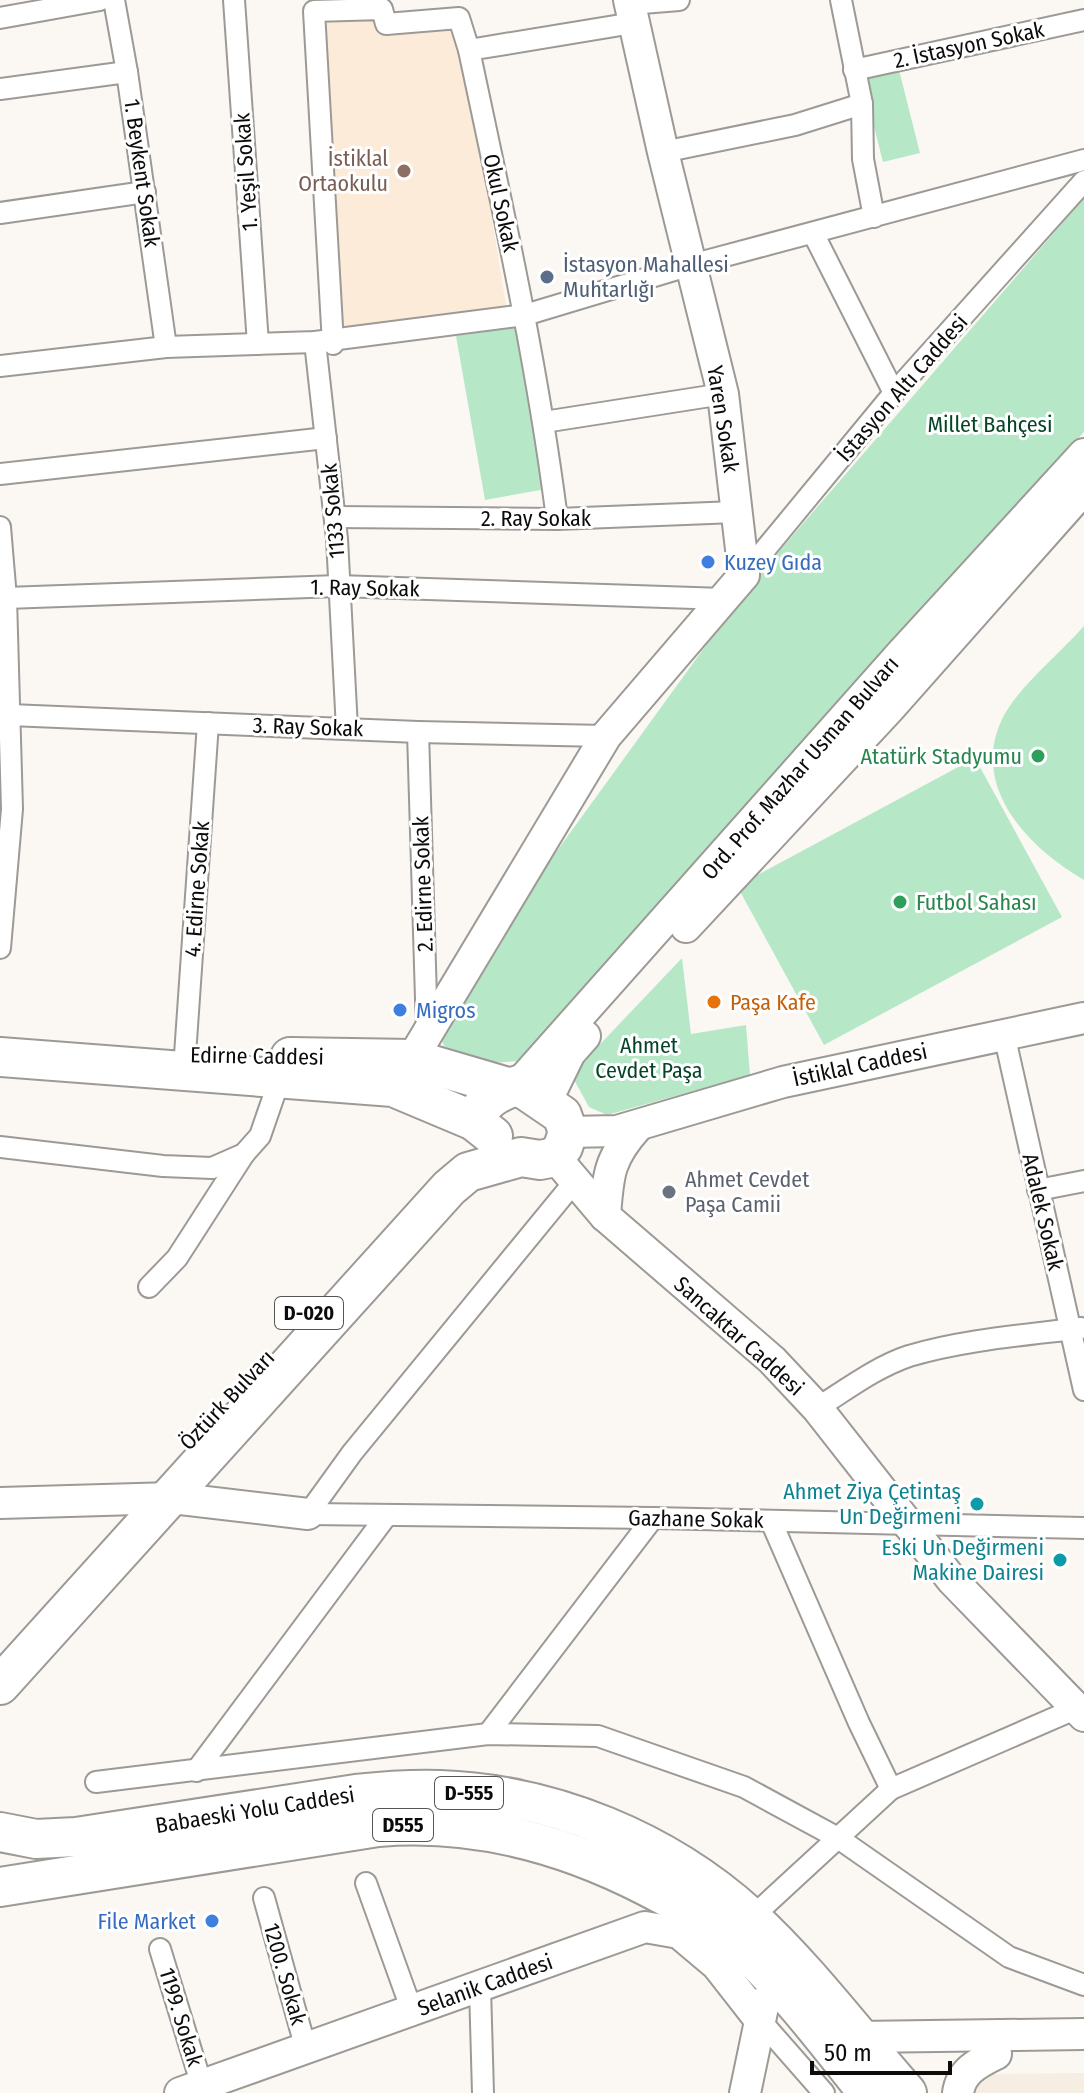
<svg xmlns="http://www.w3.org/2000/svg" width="1084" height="2093" viewBox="0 0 1084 2093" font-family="'Fira Sans Condensed',sans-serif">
  <rect width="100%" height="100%" fill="#fbf8f4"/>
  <!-- built -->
  <polygon fill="#f6ede3" points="1084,2073 1084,2093 969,2093 969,2090 991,2074"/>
  <!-- education -->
  <polygon fill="#fdebda" points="382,9 386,24 459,18 508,317 335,339 314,11"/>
  <!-- green -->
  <g fill="#b6e8c8">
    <polygon points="899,70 920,153 883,162 862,80"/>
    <polygon points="1084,198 1084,432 520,1061 489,1063 444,1046 441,1038 538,877 749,586"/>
    <polygon points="518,326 546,489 485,500 456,336"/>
    <path d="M1084,626V880C1023,845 963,778 1009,707C1027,680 1062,651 1084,626Z"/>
    <polygon points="975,758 1062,917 824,1045 737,886"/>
    <polygon points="682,958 691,1034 746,1025 750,1075 607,1115 589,1107 573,1078 588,1057"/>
  </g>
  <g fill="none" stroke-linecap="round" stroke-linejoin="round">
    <!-- street casing -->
    <g stroke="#9d9a96" stroke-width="24">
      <g id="street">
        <polyline points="114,0 127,72 166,347"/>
        <polyline points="234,0 258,344"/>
        <polyline points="841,0 862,104 863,159 874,217"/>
        <polyline points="630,4 679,0"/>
        <polyline points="0,18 100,0"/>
        <polyline points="854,70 1084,20"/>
        <polyline points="0,89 127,72"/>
        <polyline points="663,152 795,125 862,104"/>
        <polyline points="0,213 145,192"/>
        <polyline points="813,233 894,393"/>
        <polyline points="315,342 337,539 347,729"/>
        <polyline points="333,344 314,11 382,9 386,24 459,18 469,50"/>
        <polyline points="0,366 166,347 315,342 525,315 691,265 1084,160"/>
        <polyline points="544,422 723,394"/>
        <polyline points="0,474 326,438"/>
        <polyline points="335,517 557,519 736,512"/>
        <path d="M557,519C537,361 502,206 469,50L633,23"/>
        <polyline points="0,527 6,598 12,809 0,948"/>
        <polyline points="744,575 894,393 1084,181"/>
        <polyline points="6,598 338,586 724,599"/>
        <polyline points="10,715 418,732 606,736"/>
        <polyline points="418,732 427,1032"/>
        <polyline points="1004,1034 1084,1390"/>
        <polyline points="185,1055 208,723"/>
        <polyline points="0,1147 163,1166 212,1168 244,1154 260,1136 279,1081"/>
        <polyline points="1038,1190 1084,1181"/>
        <polyline points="149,1287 177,1258 244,1154"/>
        <path d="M817,1408C846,1390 876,1367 909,1356C962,1340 1025,1335 1081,1328"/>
        <polyline points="308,1514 653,1518 1084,1528"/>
        <polyline points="308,1514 352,1453 575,1181"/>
        <polyline points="771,1521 859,1723 891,1789"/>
        <polyline points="488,1734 653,1518"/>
        <polyline points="196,1771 387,1515"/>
        <polyline points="96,1782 488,1734 598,1736 744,1787 838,1838 1009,1957 1084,1985"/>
        <polyline points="366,1883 412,2011"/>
        <polyline points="264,1898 306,2049"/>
        <polyline points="751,1918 891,1789 1075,1709"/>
        <polyline points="160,1949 202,2086"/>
        <polyline points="480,1987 483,2093"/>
        <polyline points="760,2020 824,2093"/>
      </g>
    </g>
    <!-- secondary casing -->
    <g stroke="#9d9a96" stroke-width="34">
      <g id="secondary">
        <polyline points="686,927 889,709 1084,489"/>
        <polyline points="412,1059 606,736 744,575 723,394 663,152 629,0"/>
        <polyline points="518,1085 900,655 1084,454"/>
        <polyline points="546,1102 570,1053 585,1036"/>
        <polyline points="568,1132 617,1131 783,1082 1084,1018"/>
        <polyline points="555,1157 605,1216 772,1360 817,1408 952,1580 1084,1716"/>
        <path d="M605,1216C608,1174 609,1158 638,1126"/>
        <polyline points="0,1503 172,1498 308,1514"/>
        <polyline points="845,2047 858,2037 1084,2034"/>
        <polyline points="180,2093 645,1927 679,1933 717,1965 760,2020"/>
        <polyline points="745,2093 764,2002"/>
        <path d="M958,2093C961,2071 978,2063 996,2054"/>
      </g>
    </g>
    <!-- highway casing -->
    <g stroke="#9d9a96" stroke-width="42">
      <g id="highway">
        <polyline points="0,1057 393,1087 474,1121 493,1136"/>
        <polyline points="290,1057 412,1059 511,1088"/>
        <path d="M0,1685L449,1188L468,1172L521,1157L540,1160L555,1157L563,1147L568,1132L562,1115L518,1085C497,1093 483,1099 474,1121"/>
        <path d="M0,1832L36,1839L76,1837L356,1794C384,1791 412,1789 440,1790C553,1794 666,1841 749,1916C807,1969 855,2034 907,2093"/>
        <path d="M0,1887L378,1827C474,1819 563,1843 648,1887C685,1906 719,1925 749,1954C793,1996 830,2046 868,2093"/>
      </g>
    </g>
    <!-- street -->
    <use href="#street" stroke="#fff" stroke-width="20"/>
    <!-- secondary -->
    <use href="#secondary" stroke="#fff" stroke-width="30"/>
    <!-- highway -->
    <use href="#highway" stroke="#fff" stroke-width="38"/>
  </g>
  <!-- markers -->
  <circle fill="#8d6e63" stroke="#fff" stroke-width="3" cx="404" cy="171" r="8"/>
  <circle fill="#5c6f8a" stroke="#fff" stroke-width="3" cx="547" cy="277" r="8"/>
  <g fill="#3f7fe0" stroke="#fff" stroke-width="3">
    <circle cx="708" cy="562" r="8"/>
    <circle cx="400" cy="1010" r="8"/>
    <circle cx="212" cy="1921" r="8"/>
  </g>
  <g fill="#2e9e5b" stroke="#fff" stroke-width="3">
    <circle cx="1038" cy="756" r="8"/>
    <circle cx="900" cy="902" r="8"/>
  </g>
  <circle fill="#e8710a" stroke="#fff" stroke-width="3" cx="714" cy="1002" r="8"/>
  <circle fill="#6b7280" stroke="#fff" stroke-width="3" cx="669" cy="1192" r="8"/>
  <g fill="#0f9aa8" stroke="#fff" stroke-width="3">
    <circle cx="977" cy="1504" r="8"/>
    <circle cx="1060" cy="1560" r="8"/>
  </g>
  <g text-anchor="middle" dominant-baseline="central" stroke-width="6" stroke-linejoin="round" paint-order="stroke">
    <!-- shield labels -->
    <g fill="#fff" stroke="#565554" stroke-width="2">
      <rect x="275" y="1297" width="68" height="32" rx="6"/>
      <rect x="435" y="1777" width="68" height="32" rx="6"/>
      <rect x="373" y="1809" width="60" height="32" rx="6"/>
    </g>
    <g font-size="20" font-weight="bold" fill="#0d0c0b">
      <text x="309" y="1313">D-020</text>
      <text x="469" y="1793">D-555</text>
      <text x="403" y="1825">D555</text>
    </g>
    <!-- street labels -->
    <g font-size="22" fill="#0d0c0b" stroke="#fff">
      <text transform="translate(969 45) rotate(-12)">2. İstasyon Sokak</text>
      <text transform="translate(246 172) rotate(-94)">1. Yeşil Sokak</text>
      <text transform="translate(142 173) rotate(82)">1. Beykent Sokak</text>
      <text transform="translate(501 203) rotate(78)">Okul Sokak</text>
      <text transform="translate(902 388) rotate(-49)">İstasyon Altı Caddesi</text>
      <text transform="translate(723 419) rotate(81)">Yaren Sokak</text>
      <text transform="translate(333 511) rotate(-95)">1133 Sokak</text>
      <text x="536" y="518">2. Ray Sokak</text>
      <text transform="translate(365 588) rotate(1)">1. Ray Sokak</text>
      <text transform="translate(308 727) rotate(2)">3. Ray Sokak</text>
      <text transform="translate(800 768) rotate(-49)">Ord. Prof. Mazhar Usman Bulvarı</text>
      <text transform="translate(423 884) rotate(-92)">2. Edirne Sokak</text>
      <text transform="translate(197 889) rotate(-86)">4. Edirne Sokak</text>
      <text transform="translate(257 1056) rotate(1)">Edirne Caddesi</text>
      <text transform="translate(860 1065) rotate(-12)">İstiklal Caddesi</text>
      <text transform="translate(1043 1212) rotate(77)">Adalek Sokak</text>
      <text transform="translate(739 1336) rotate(42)">Sancaktar Caddesi</text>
      <text transform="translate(227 1400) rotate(-47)">Öztürk Bulvarı</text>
      <text transform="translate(696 1519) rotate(1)">Gazhane Sokak</text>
      <text transform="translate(255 1810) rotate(-9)">Babaeski Yolu Caddesi</text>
      <text transform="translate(285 1974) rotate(74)">1200. Sokak</text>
      <text transform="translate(485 1985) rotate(-20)">Selanik Caddesi</text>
      <text transform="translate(181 2017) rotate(73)">1199. Sokak</text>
    </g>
    <!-- education labels -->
    <g font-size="22" fill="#785e54" stroke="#fff" text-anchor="end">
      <text x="388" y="158">İstiklal<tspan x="388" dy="25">Ortaokulu</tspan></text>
    </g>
    <!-- service labels -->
    <g font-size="22" fill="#4e5e75" stroke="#fff" text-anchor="start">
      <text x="563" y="264">İstasyon Mahallesi<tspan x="563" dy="25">Muhtarlığı</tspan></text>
    </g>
    <!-- park labels -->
    <g font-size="22" fill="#044427" stroke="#fff">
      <text x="990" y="424">Millet Bahçesi</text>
      <text x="649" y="1045">Ahmet<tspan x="649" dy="25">Cevdet Paşa</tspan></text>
    </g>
    <!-- shop labels -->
    <g font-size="22" fill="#366cbe" stroke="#fff" text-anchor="start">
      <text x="724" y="562">Kuzey Gıda</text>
      <text x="416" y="1010">Migros</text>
      <text x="196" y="1921" text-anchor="end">File Market</text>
    </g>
    <!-- leisure labels -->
    <g font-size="22" fill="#27864d" stroke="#fff" text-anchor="end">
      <text x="1022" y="756">Atatürk Stadyumu</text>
      <text x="916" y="902" text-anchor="start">Futbol Sahası</text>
    </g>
    <!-- food labels -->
    <g font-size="22" fill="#c56008" stroke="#fff" text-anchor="start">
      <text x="730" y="1002">Paşa Kafe</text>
    </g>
    <!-- worship labels -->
    <g font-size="22" fill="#5b616d" stroke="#fff" text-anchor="start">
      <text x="685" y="1179">Ahmet Cevdet<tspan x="685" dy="25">Paşa Camii</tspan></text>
    </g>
    <!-- culture labels -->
    <g font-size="22" fill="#0d838f" stroke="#fff" text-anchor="end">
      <text x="961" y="1491">Ahmet Ziya Çetintaş<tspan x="961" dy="25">Un Değirmeni</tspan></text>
      <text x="1044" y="1547">Eski Un Değirmeni<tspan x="1044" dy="25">Makine Dairesi</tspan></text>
    </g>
  </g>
  <!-- scale -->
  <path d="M812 2061v12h138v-12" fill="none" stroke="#0d0c0b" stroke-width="4"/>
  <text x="824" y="2061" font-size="24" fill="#0d0c0b" stroke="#ffffff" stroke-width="6" paint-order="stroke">50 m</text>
</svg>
